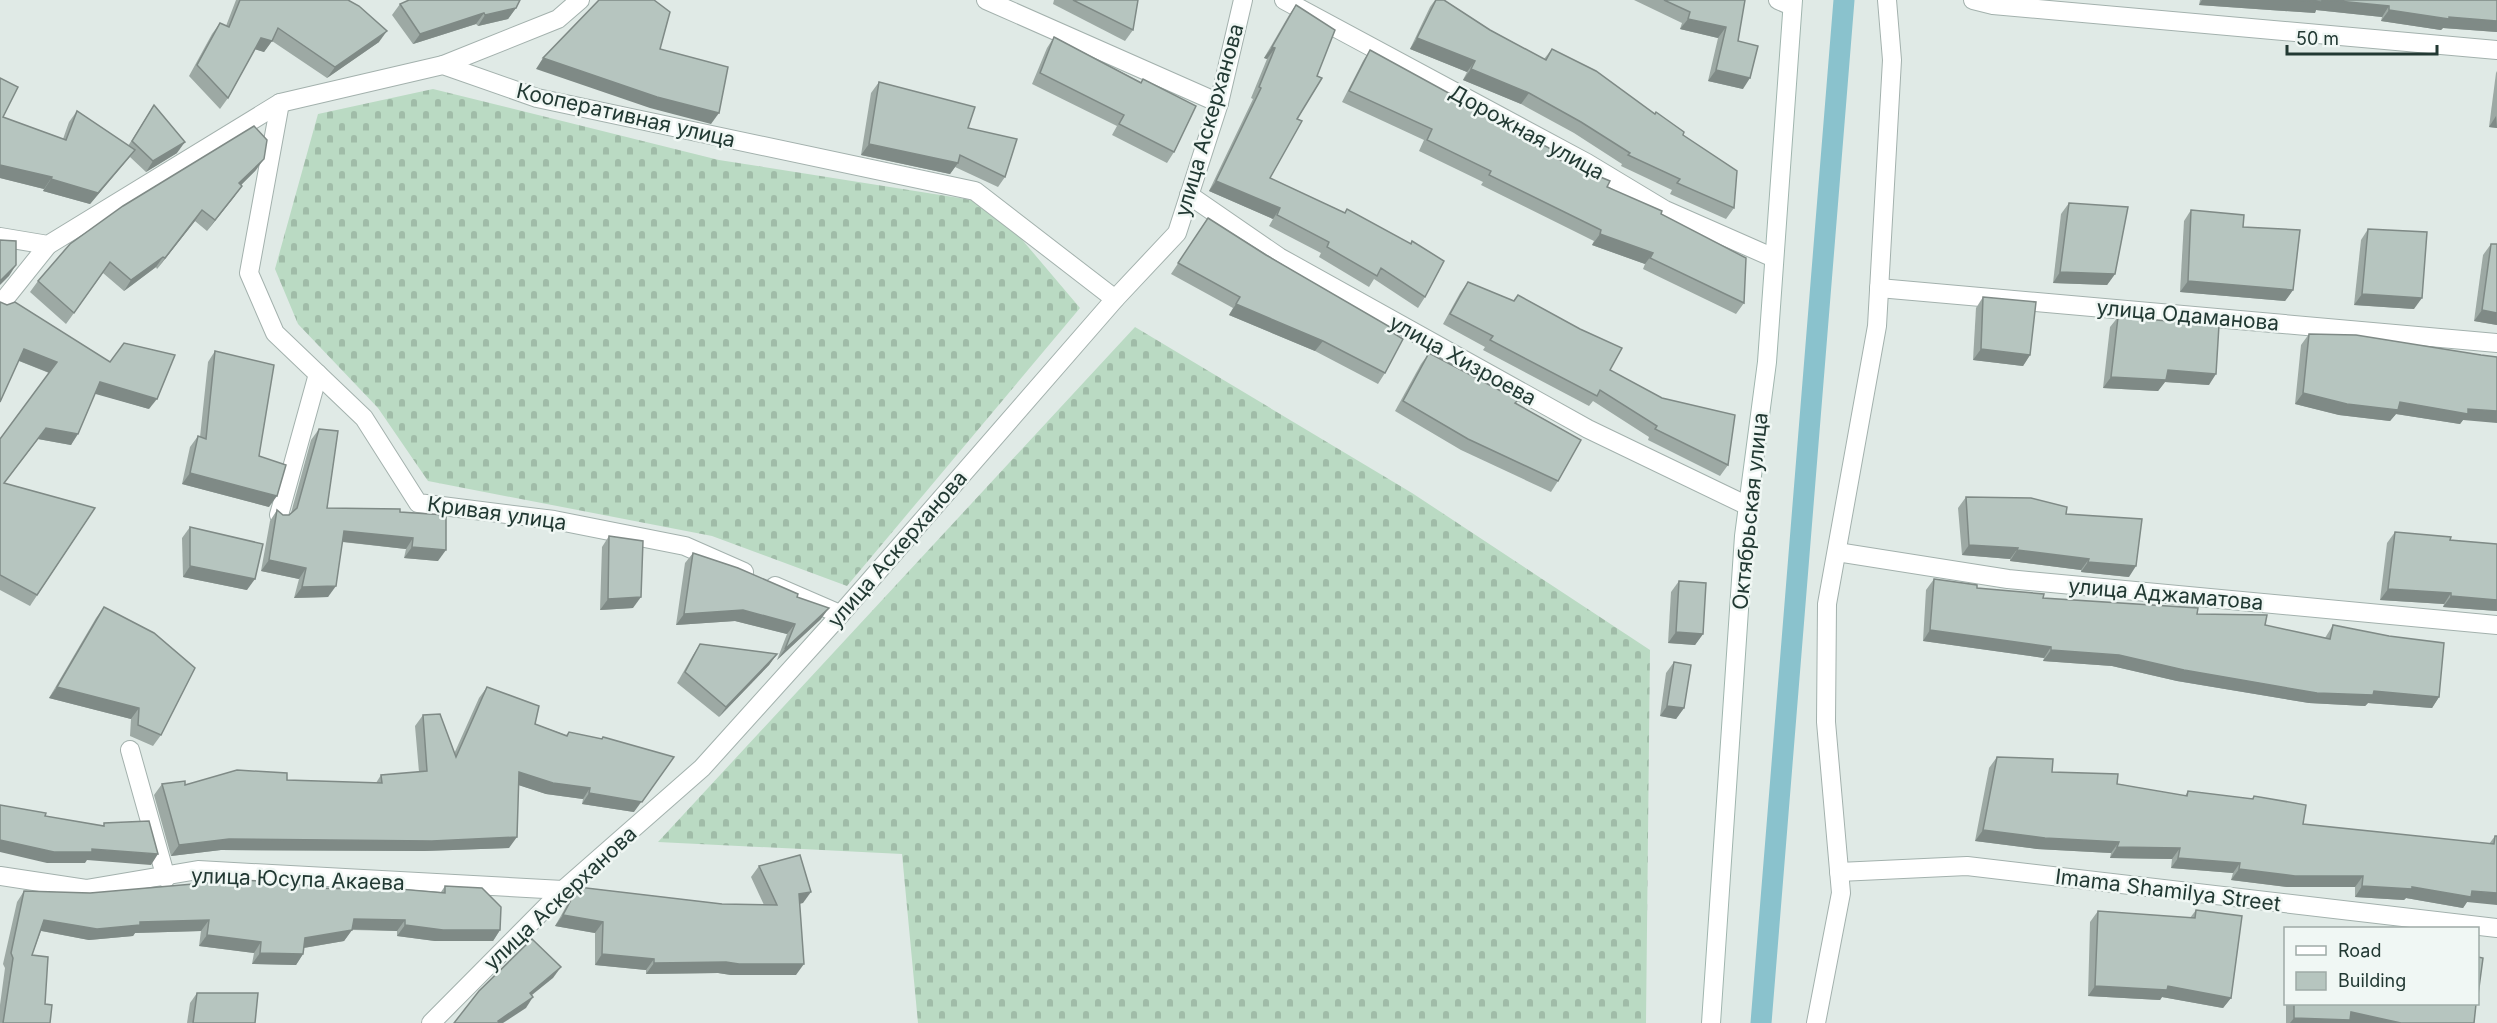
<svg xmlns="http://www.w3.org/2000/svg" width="2497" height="1023" viewBox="0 0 2497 1023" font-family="Inter,sans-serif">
  <defs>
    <pattern id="cemetery-stones" width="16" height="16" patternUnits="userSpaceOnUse" patternTransform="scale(1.5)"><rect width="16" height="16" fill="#badac3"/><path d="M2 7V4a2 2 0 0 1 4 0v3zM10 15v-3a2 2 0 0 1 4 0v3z" fill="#a0bca8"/></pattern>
  </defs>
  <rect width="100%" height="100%" fill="#e0eae6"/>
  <!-- cemetery -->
  <g fill="url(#cemetery-stones)">
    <polygon points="433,89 719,160 991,203 1080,308 847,586 712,536 428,481 378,408 298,324 275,269 318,114"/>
    <polygon points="1135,327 1412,493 1650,650 1646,1023 918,1023 902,854 658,842"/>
  </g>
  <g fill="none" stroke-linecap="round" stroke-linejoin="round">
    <!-- canal -->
    <polyline stroke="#8ac2cd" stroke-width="21" points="1761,1023 1844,0"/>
    <!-- street casing -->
    <g stroke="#a3b1ad" stroke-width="20">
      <g id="street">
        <polyline points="986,0 1219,103"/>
        <polyline points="1284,0 1587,163 1665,210 1774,258"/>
        <polyline points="1778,0 1792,6"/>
        <polyline points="1973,0 1993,5 2497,50"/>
        <polyline points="443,65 558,19 580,0"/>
        <polyline points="280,103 249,273 275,333 364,418 418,503 554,520 685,546 744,572"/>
        <polyline points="1189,195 1279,257 1588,429 1748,506"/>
        <polyline points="0,237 48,245 280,103 443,65 537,98 975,191 1115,299"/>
        <polyline points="1879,288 2497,343"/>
        <polyline points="0,305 48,245"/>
        <polyline points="279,515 318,374"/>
        <polyline points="1837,552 2008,579 2497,625"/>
        <polyline points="775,586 835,612"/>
        <polyline points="130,750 166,878"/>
        <polyline points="1839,872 1967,866 2497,928"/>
        <polyline points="0,876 86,889 198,870 563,890"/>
        <polyline points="431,1023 563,890 702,768 840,615 1115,299 1177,233 1219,103 1243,0"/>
        <polyline points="1816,1023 1841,893 1826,722 1827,604 1877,326 1892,60 1887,0"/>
      </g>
    </g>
    <!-- secondary casing -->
    <g stroke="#a0b5ae" stroke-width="20">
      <polyline id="secondary" points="1711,1023 1744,536 1767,362 1793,0"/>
    </g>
    <!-- street -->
    <use href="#street" stroke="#fff" stroke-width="18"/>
    <!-- secondary -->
    <use href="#secondary" stroke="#fff" stroke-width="18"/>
  </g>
  <!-- wall -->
  <g fill="#9da9a4">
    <polygon points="236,0 348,0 379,42 327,78 272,41 264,52 255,49 228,98 220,109 189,76 212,34 220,23 226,26"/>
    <polygon points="1054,0 1138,0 1133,30 1125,41 1053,4"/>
    <polygon points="1435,0 1444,0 1490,30 1544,59 1552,49 1683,135 1734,208 1726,219 1670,194 1672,190 1621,166 1622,164 1574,133 1521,104 1463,80 1467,72 1410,49 1430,7"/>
    <polygon points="1634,0 1745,0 1738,41 1743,89 1708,81 1718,38 1680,29 1682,23"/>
    <polygon points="2200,0 2497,0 2497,32 2443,28 2441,30 2381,21 2382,17 2316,10 2315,13 2199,5"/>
    <polygon points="400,4 516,8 508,19 478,26 476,24 413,44 392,15"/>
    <polygon points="1296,5 1297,119 1270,178 1344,213 1347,209 1425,297 1418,308 1374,279 1369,287 1319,257 1321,253 1269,226 1273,219 1209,191 1253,99 1251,98 1267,59 1264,58 1289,15"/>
    <polygon points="1054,37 1141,82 1143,79 1174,152 1167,163 1112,135 1117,126 1032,84 1047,48"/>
    <polygon points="1370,50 1607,187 1661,214 1744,303 1736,314 1643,269 1645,264 1592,245 1594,241 1481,185 1483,182 1419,151 1424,140 1342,102 1363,61"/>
    <polygon points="2497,71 2497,128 2489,127 2496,73"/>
    <polygon points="0,78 3,117 63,139 69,122 77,111 128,146 154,105 177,153 146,172 130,157 90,204 43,191 44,189 0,178"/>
    <polygon points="879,82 968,128 1005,177 998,187 955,167 950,174 861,155 871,93"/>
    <polygon points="256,170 241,185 234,197 207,231 195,221 157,269 156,267 124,291 103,273 66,324 30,292 38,281"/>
    <polygon points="2069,203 2115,274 2107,285 2053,283 2061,214"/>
    <polygon points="2191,210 2243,227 2293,290 2285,301 2180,292 2184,221"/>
    <polygon points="1208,218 1388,330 1385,373 1378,384 1315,351 1229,315 1233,308 1171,274"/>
    <polygon points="2368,229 2414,309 2354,305 2361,240"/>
    <polygon points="2491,244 2497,325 2474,321 2483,255"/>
    <polygon points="1468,282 1513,301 1518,295 1728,465 1720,476 1648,440 1649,437 1593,401 1589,406 1483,350 1485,347 1443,324 1460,293"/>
    <polygon points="1983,297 2030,355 2023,366 1973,360 1976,308"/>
    <polygon points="0,302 149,409 95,393 71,445 38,439 4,483 95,508 30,606 0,590 0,439 49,373 19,361"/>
    <polygon points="2118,317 2209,385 2165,382 2158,391 2103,388 2110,327"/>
    <polygon points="2309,334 2463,420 2460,424 2396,414 2390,421 2339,415 2295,404 2301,345"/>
    <polygon points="215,351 259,456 269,507 182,484 190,447 198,436 200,437 208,362"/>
    <polygon points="1429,353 1515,403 1558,481 1551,492 1461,450 1395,411 1421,364"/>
    <polygon points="319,429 327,508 400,512 438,561 404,558 406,549 342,542 328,597 294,598 299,579 261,571 270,521 277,510 283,515 289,515 291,513 311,440"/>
    <polygon points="1966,497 2066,514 2129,577 2081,572 2081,570 2010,561 2010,559 1962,555 1958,508"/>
    <polygon points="190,527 247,590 183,577 182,538"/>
    <polygon points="2395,532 2450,540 2497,544 2497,611 2443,607 2444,604 2380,600 2387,543"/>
    <polygon points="609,536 633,608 600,610 602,547"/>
    <polygon points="693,553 797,597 821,619 777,660 787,634 735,621 676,625 685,563"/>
    <polygon points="1934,579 1977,588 2043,598 2197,614 2265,625 2325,638 2333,625 2439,697 2432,708 2368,703 2365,706 2309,703 2177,681 2112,666 2043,661 2044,658 1923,641 1926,590"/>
    <polygon points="1679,581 1703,634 1695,645 1668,643 1671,592"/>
    <polygon points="104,607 161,735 153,746 130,736 131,719 49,698 96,618"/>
    <polygon points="700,644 777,654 769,665 719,717 677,683 693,655"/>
    <polygon points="1674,662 1684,708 1676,719 1660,716 1666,673"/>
    <polygon points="487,687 535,724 566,735 569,732 601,739 603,737 634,812 582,804 583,799 546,794 519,785 509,848 424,851 221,850 171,856 154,795 162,784 185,785 287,780 376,783 381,775 419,772 415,726 423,715 454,754 479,698"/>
    <polygon points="1997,757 2052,772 2185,796 2188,791 2252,799 2254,796 2303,824 2489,844 2495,836 2497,836 2467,902 2463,908 2406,898 2404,900 2355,897 2355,887 2287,887 2231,880 2233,873 2171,868 2172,859 2110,858 2111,853 2037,849 1975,841 1989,768"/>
    <polygon points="759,866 803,903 800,904 796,975 731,975 718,973 646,974 646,970 595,965 595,933 555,926 571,898 578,887 722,904 764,905 751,877"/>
    <polygon points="365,886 441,892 445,886 500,930 493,941 435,941 397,936 397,931 352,930 344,941 304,948 303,954 296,965 252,964 254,953 199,946 201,931 135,933 133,936 89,940 41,931 32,955 50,1023 0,1023 0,1005 5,968 3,964 17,902 24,891 90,893 309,888 363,889"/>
    <polygon points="2196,910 2231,998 2223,1008 2162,997 2160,1000 2088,996 2090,922 2098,911 2190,918"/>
    <polygon points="197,993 255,1023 187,1023 190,1003"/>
    <polygon points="2286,1004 2476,1004 2474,1023 2286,1023"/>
  </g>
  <!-- shaded-wall -->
  <g fill="#7f8a86">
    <polygon points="2202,0 2328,0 2389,6 2382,17 2316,10 2315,13 2199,5"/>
    <polygon points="516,8 508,19 478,26 485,15"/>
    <polygon points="2389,10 2497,21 2497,32 2443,28 2441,30 2381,21"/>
    <polygon points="484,13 476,24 413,44 420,34"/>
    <polygon points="1688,19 1726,27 1718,38 1680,29"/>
    <polygon points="387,31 379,42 327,78 335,67"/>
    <polygon points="261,38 272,41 264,52 254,49"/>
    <polygon points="1417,38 1475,61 1467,72 1410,49"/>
    <polygon points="1272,47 1275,48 1267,59 1264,58"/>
    <polygon points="543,58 719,113 711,124 650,108 536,69"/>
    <polygon points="1471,69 1529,93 1521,104 1463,80"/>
    <polygon points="1716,70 1750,78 1743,89 1708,81"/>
    <polygon points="2496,116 2497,128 2489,127"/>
    <polygon points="185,142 177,153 146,172 153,161"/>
    <polygon points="869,144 958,163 950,174 861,155"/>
    <polygon points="135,150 126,161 90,204 43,191 51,179"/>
    <polygon points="264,159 256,170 232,194 239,183"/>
    <polygon points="0,165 52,177 44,189 0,178"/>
    <polygon points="1216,181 1280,208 1273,219 1209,191"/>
    <polygon points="242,186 234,197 207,231 215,220"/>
    <polygon points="202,210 195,221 157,269 165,258"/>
    <polygon points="1600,234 1653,253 1645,264 1592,245"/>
    <polygon points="163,257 156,267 124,291 131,280"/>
    <polygon points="16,265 9,276 0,285 0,281"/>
    <polygon points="2060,272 2115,274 2107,285 2053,283"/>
    <polygon points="2188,281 2293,290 2285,301 2180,292"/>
    <polygon points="2362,294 2422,298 2414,309 2354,305"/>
    <polygon points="1236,304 1323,341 1315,351 1229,315"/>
    <polygon points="2482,310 2497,313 2497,325 2474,321"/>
    <polygon points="24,349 57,362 50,373 17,360"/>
    <polygon points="1981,349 2030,355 2023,366 1973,360"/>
    <polygon points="2168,370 2216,374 2209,385 2165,382 2158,391 2103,388 2111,377"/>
    <polygon points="100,382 157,399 149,409 92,393"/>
    <polygon points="2303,393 2468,409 2497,411 2497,423 2463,420 2460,424 2396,414 2390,421 2339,415 2295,404"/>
    <polygon points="46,428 78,434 71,445 38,439 0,489"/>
    <polygon points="190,473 277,496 269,507 182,484"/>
    <polygon points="344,531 413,538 406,549 336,541"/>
    <polygon points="1969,545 2018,548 2010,559 1962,555"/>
    <polygon points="412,547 446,550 438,561 404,558"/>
    <polygon points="2017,550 2089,559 2081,570 2010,561"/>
    <polygon points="269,560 306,568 299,579 261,571"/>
    <polygon points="2088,562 2136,566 2129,577 2081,572"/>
    <polygon points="190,566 255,579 247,590 183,577"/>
    <polygon points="336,586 328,597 294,598 302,587"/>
    <polygon points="2388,589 2451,593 2444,604 2380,600"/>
    <polygon points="2451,596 2497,600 2497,611 2443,607"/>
    <polygon points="641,597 633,608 600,610 608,599"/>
    <polygon points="829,608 821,619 777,660 785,649"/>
    <polygon points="743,610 795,624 787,634 735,621 676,625 684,614"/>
    <polygon points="1930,630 2051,647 2044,658 1923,641"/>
    <polygon points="1676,632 1703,634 1695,645 1668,643"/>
    <polygon points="2051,650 2119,655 2374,691 2439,697 2432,708 2368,703 2365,706 2309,703 2177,681 2112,666 2043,661"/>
    <polygon points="777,654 769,665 719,717 726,707"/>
    <polygon points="57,687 139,708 131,719 49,698"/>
    <polygon points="1667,706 1684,708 1676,719 1660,716"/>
    <polygon points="674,757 634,812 582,804 589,793"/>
    <polygon points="519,772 590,788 583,799 546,794 512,783"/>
    <polygon points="1983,830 2119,842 2111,853 2037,849 1975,841"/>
    <polygon points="517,837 509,848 424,851 221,850 171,856 179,845 229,839"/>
    <polygon points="0,840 92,849 158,854 151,865 87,860 85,863 47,863 0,852"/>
    <polygon points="2117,847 2180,848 2172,859 2110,858"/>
    <polygon points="2178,858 2240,863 2233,873 2171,868"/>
    <polygon points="2239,869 2363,876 2355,887 2287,887 2231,880"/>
    <polygon points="2362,886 2412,887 2497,893 2497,905 2467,902 2463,908 2406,898 2404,900 2355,897"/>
    <polygon points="811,892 803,903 791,904 799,894"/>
    <polygon points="563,915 603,922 595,933 555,926"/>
    <polygon points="354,919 405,920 397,931 346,929"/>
    <polygon points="44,920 140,922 209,920 201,931 135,933 133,936 89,940 37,930"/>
    <polygon points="405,925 500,930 493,941 435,941 397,936"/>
    <polygon points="352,930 344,941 297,949 305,938"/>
    <polygon points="207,935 261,942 254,953 199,946"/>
    <polygon points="260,953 303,954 296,965 252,964"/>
    <polygon points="602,954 654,959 646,970 595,965"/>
    <polygon points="726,962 804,964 796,975 731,975 718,973 646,974 654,963"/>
    <polygon points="561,967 553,978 522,1003 530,993"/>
    <polygon points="2095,986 2168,986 2231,998 2223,1008 2162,997 2160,1000 2088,996"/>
    <polygon points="533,997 526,1008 503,1023 497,1023 498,1021"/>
    <polygon points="2351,1012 2401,1023 2290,1023 2294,1018"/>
  </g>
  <!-- building -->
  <g fill="#b6c5bf" stroke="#7f8a86" stroke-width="1.5">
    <polygon points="240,0 348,0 359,6 387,31 335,67 278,28 272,41 261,38 228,98 197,65 220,23 229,27"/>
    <polygon points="409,0 520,0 516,8 485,15 484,13 420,34 400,4"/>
    <polygon points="599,0 654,0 670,12 660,49 728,67 719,113 657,97 543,58"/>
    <polygon points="1073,0 1138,0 1133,30"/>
    <polygon points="1436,0 1444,0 1490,30 1546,60 1552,49 1596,71 1655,114 1656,112 1684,132 1683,135 1737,171 1734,208 1677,183 1680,179 1628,155 1630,153 1581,122 1529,93 1471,69 1475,61 1417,38"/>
    <polygon points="1664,0 1745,0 1738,41 1758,46 1750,78 1716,70 1726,27 1688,19 1690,12"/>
    <polygon points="2297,0 2322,0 2322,2"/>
    <polygon points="2328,0 2497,0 2497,21 2449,17 2449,19 2389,10 2389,6"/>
    <polygon points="1296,5 1335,30 1317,76 1322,78 1297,119 1302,121 1270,178 1345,213 1347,209 1411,244 1412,241 1444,261 1425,297 1381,268 1377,276 1327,247 1329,242 1277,215 1280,208 1216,181 1261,88 1259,87 1275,48 1272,47"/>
    <polygon points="1054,37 1141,83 1143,79 1196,106 1174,152 1119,124 1124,115 1040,73"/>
    <polygon points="1370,50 1560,154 1557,159 1610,181 1607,187 1662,211 1661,214 1746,258 1744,303 1650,258 1653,253 1600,234 1601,230 1489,175 1491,171 1427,140 1432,129 1349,91"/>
    <polygon points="0,78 18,87 3,117 66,140 77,111 135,150 98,193 51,179 52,177 0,165"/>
    <polygon points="879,82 975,107 968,128 1017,139 1005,177 960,155 958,163 869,144"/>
    <polygon points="154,105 185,142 153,161 132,141"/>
    <polygon points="254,126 267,140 264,159 239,183 242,186 215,220 202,210 165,258 163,257 131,280 110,262 74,313 38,281 70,244 123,206"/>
    <polygon points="2069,203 2128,207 2115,274 2060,272"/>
    <polygon points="2191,210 2244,215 2243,227 2300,230 2293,290 2188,281"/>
    <polygon points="1208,218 1266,255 1390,327 1388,330 1403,339 1385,373 1323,341 1236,304 1240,297 1178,263"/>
    <polygon points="2368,229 2427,232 2422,298 2362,294"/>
    <polygon points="0,240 16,241 16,265 0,281"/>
    <polygon points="2491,244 2497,244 2497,313 2482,310"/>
    <polygon points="1468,282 1514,301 1518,295 1580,329 1622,348 1610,370 1662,398 1735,415 1728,465 1655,429 1657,426 1600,390 1597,396 1490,340 1493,336 1450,314"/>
    <polygon points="1983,297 2036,302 2030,355 1981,349"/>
    <polygon points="0,302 7,305 15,302 110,362 124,343 175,355 157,399 100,382 78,434 46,428 4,483 95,508 37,595 0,575 0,439 57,362 24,349 0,402"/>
    <polygon points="2118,317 2219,325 2216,374 2168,370 2166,380 2111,377"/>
    <polygon points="2309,334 2356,335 2481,355 2497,357 2497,411 2468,409 2468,414 2400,402 2398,410 2347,404 2303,393"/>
    <polygon points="215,351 274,365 259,456 286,465 277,496 190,473 198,436 206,439"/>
    <polygon points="1429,353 1518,400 1515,403 1581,440 1558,481 1468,439 1403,401"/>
    <polygon points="319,429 338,431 327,508 400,509 400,512 446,515 446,550 412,547 413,538 344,531 336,586 302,587 306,568 269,560 277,510 283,515 289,515 297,508"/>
    <polygon points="1966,497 2031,498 2067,507 2066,514 2142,519 2136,566 2088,562 2089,559 2017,550 2018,548 1969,545"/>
    <polygon points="190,527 263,544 255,579 190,566"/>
    <polygon points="2395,532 2451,537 2450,540 2497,544 2497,600 2451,596 2451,593 2388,589"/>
    <polygon points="609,536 643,541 641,597 608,599"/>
    <polygon points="693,553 738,568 798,594 797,597 829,608 785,649 795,624 743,610 684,614"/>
    <polygon points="1934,579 1977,585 1977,588 2044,594 2043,598 2198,608 2197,614 2267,615 2265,625 2330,639 2333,625 2389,636 2444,643 2439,697 2374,691 2373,695 2317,693 2184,670 2119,655 2051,650 2051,647 1930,630"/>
    <polygon points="1679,581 1706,583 1703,634 1676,632"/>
    <polygon points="104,607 154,633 195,668 161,735 138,725 139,708 57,687"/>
    <polygon points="700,644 777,654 726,707 685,672"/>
    <polygon points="1674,662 1691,665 1684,708 1667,706"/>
    <polygon points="487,687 539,706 535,724 567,736 569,732 602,739 603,737 674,757 642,802 589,793 590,788 553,783 519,772 517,837 432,841 229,839 179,845 162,784 185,781 185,785 237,770 287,773 287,780 382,783 381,775 427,771 423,715 440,714 456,757"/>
    <polygon points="1997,757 2053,759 2052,772 2118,774 2117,784 2187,796 2188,791 2253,799 2254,796 2306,805 2303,824 2494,844 2495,836 2497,836 2497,893 2472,891 2471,897 2412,887 2412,889 2362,886 2363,876 2295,876 2239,869 2240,863 2178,858 2180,848 2117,847 2119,842 2045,838 1983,830"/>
    <polygon points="0,805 46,813 45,816 104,826 104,823 149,821 158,854 92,849 92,852 54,852 0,840"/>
    <polygon points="800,855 811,892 799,894 804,964 739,964 726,962 654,963 654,959 602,954 603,922 563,915 578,887 722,904 777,905 759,866"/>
    <polygon points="239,880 262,881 309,886 309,888 365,889 365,886 445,893 445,886 482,888 501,907 500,930 443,930 405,925 405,920 354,919 352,930 305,938 303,954 260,953 261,942 207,935 209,920 140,922 140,925 97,929 44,920 32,955 48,957 45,1004 52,1005 50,1023 3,1023 13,958 11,953 24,891 90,893"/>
    <polygon points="2196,910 2242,916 2231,998 2168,986 2167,990 2095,986 2098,911 2195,918"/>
    <polygon points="532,939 561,967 530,993 533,997 498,1021 500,1023 454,1023 479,991"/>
    <polygon points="2478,957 2483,958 2478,995"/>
    <polygon points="197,993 258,993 255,1023 193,1023"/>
    <polygon points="2294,1004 2476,1004 2474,1023 2401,1023 2351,1012 2350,1020 2294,1018"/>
  </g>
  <g text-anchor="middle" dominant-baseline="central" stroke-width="5" stroke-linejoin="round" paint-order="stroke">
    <!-- street labels -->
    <g font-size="21" fill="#223933" stroke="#f0f7f4">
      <text transform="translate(626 115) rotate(13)">Кооперативная улица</text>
      <text transform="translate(1209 120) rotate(-74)">улица Аскерханова</text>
      <text transform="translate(1527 132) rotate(29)">Дорожная улица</text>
      <text transform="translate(2188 315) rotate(5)">улица Одаманова</text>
      <text transform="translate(1463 360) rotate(29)">улица Хизроева</text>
      <text transform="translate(1750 511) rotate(-84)">Октябрьская улица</text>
      <text transform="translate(497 513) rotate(8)">Кривая улица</text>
      <text transform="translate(897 549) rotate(-49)">улица Аскерханова</text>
      <text transform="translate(2166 594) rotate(5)">улица Аджаматова</text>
      <text transform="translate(298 879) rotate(2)">улица Юсупа Акаева</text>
      <text transform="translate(2168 890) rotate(7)">Imama Shamilya Street</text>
      <text transform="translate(560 898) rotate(-43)">улица Аскерханова</text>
    </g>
  </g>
  <!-- legend -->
  <rect x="2284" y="927" width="195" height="78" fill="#f0f7f4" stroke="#9eaba7" stroke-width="1.5"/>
  <rect x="2296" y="946" width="30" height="9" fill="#ffffff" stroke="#9eaba7" stroke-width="1.5"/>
  <text x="2338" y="957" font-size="18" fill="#223933">Road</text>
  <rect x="2296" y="972" width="30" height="18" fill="#b6c5bf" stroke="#9eaba7" stroke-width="1.5"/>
  <text x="2338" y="987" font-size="18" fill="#223933">Building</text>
  <!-- scale -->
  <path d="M2287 45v9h150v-9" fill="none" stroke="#223933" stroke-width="3"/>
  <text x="2296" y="45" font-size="18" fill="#223933" stroke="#f0f7f4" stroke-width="4.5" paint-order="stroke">50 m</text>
</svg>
